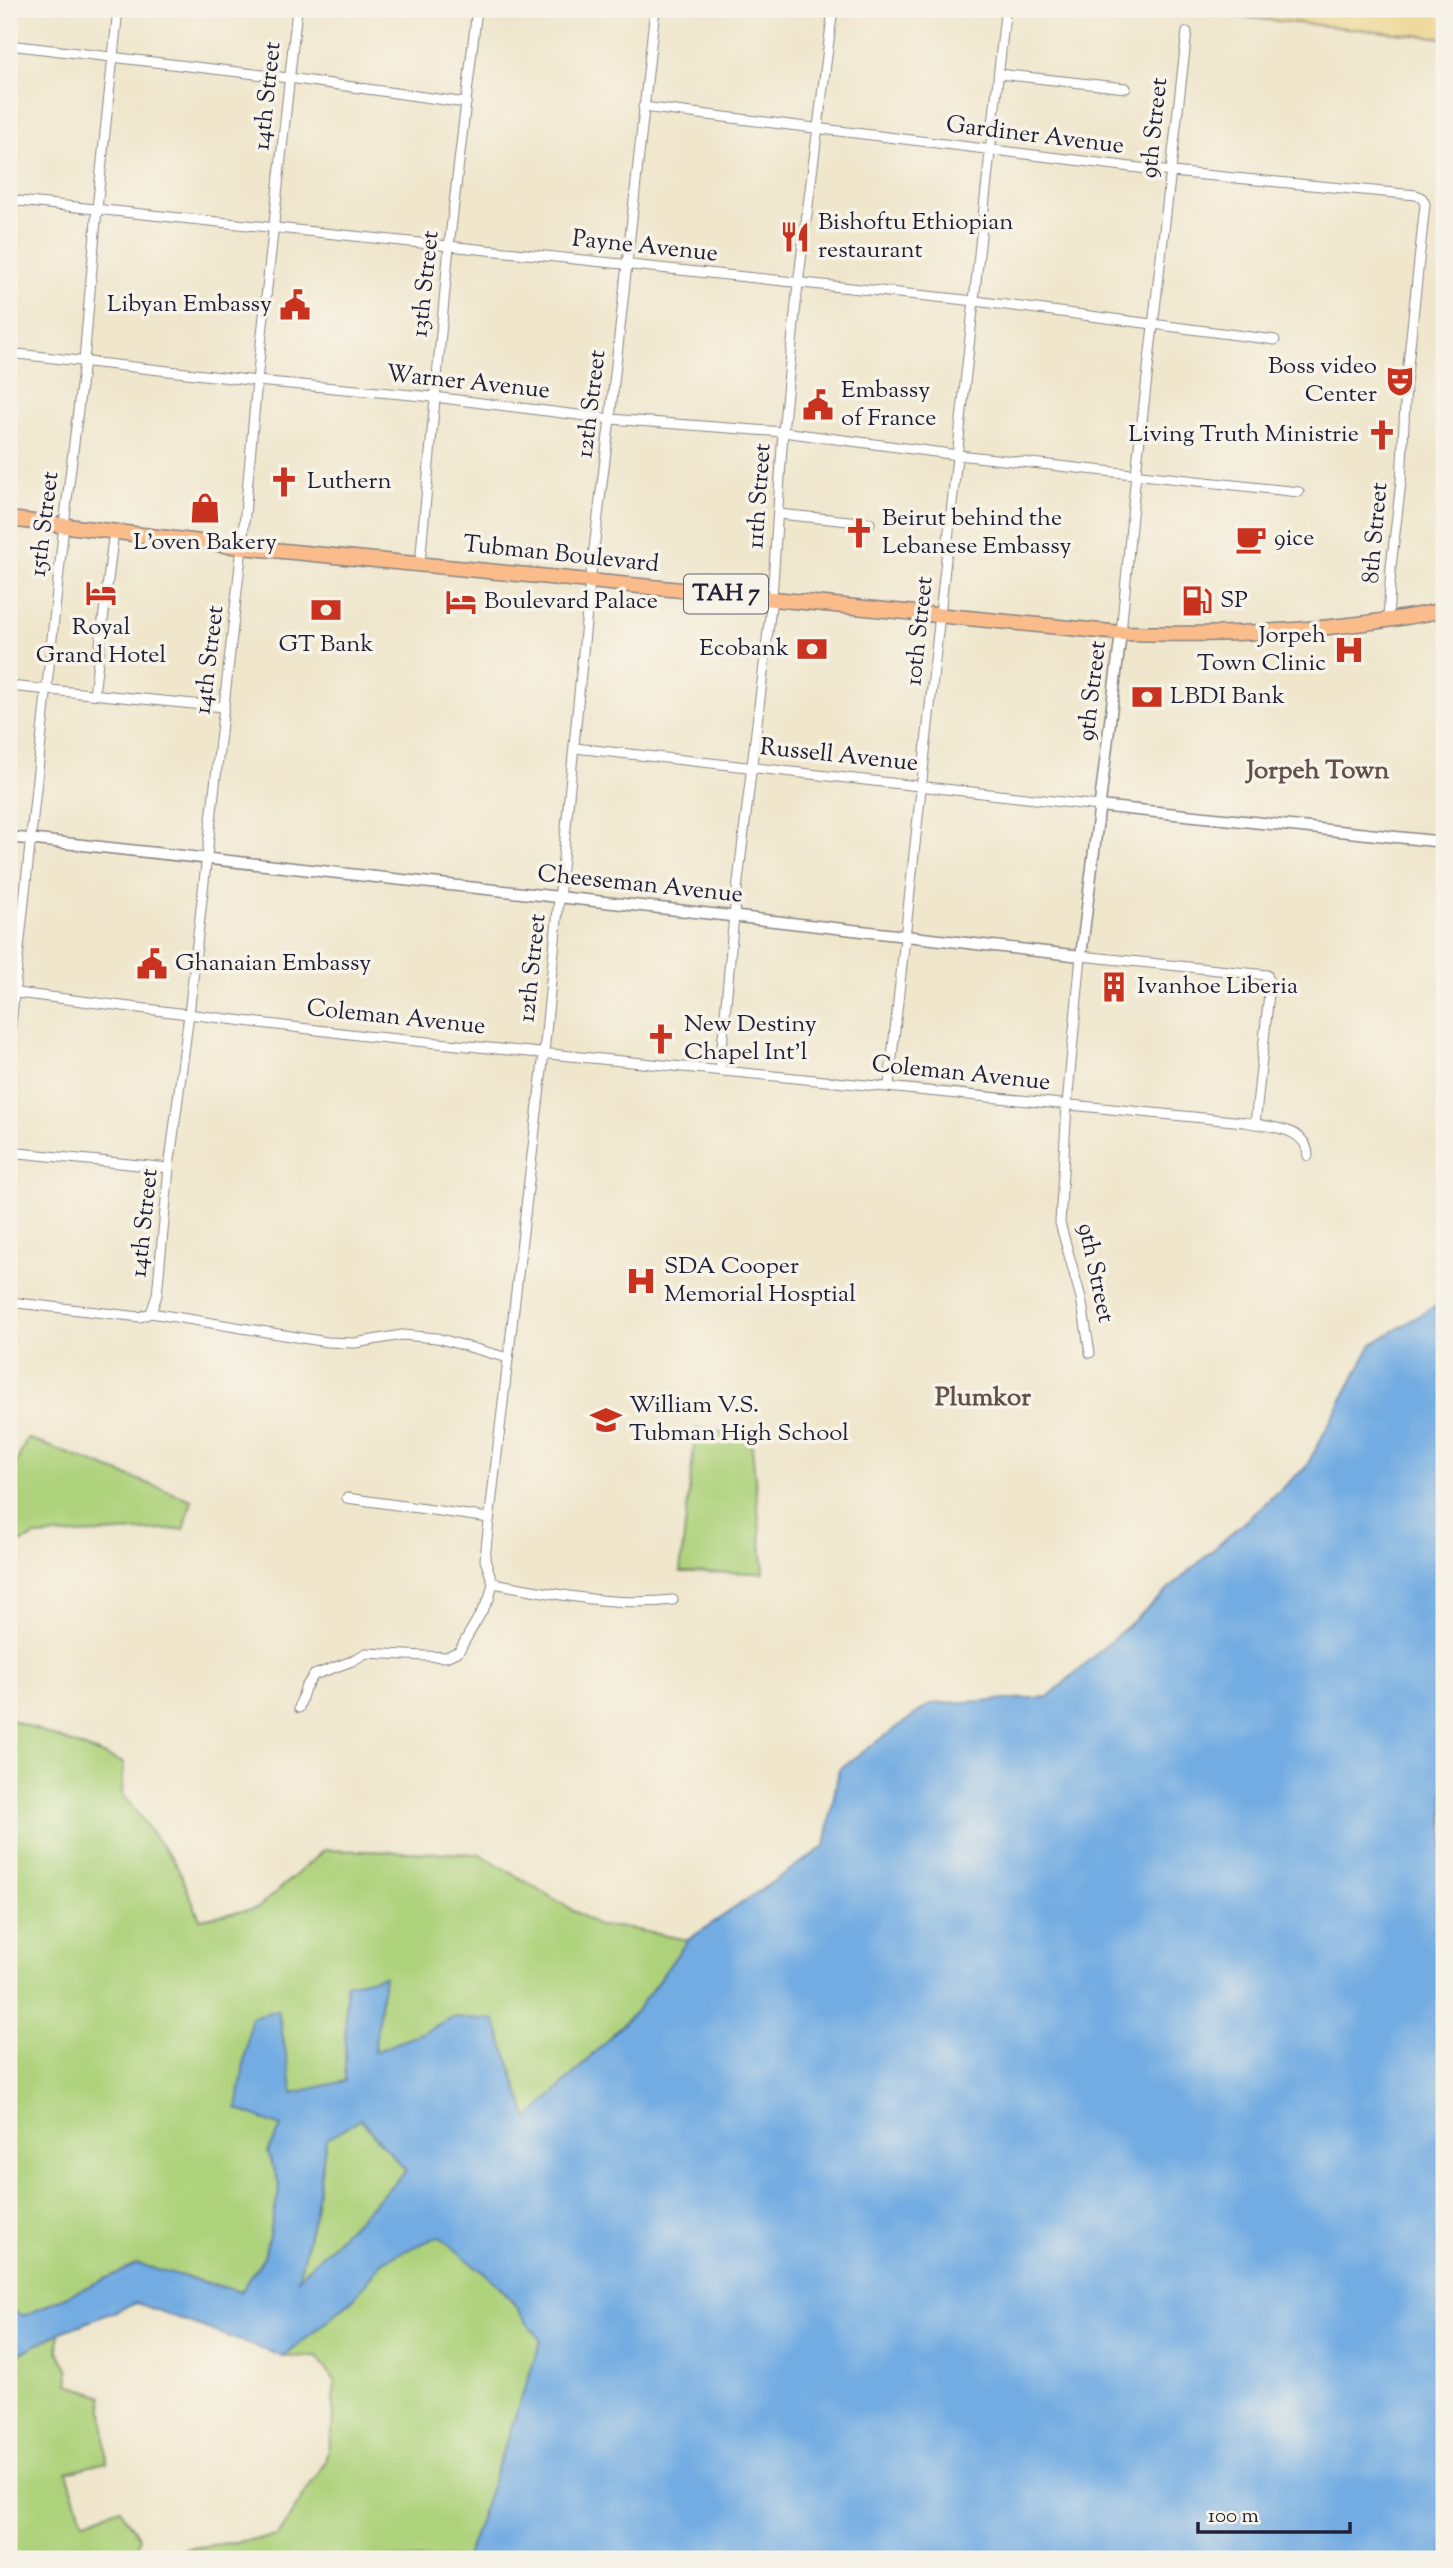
<svg xmlns="http://www.w3.org/2000/svg" width="1453" height="2568" viewBox="0 0 1453 2568" font-family="'Sorts Mill Goudy',serif">
  <rect width="100%" height="100%" fill="#f7f3e8"/>
  <filter id="ink" filterUnits="userSpaceOnUse"><feTurbulence type="fractalNoise" baseFrequency=".0143" numOctaves="2"/><feDisplacementMap in="SourceGraphic" scale="14" xChannelSelector="R" yChannelSelector="G"/><feConvolveMatrix kernelMatrix="1 2 1 2 8 2 1 2 1" color-interpolation-filters="sRGB"/></filter>
  <filter id="wash" filterUnits="userSpaceOnUse"><feTurbulence type="fractalNoise" baseFrequency=".00686" numOctaves="4" result="noise"/><feDisplacementMap in="SourceGraphic" scale="28" xChannelSelector="R" yChannelSelector="G"/><feGaussianBlur stdDeviation="1.57" result="paint"/><feColorMatrix in="noise" values="0 0 0 0 0 0 0 0 0 0 0 0 0 0 0 0 0 1.4 0 .05"/><feComposite in="paint" operator="in"/></filter>
  <g filter="url(#wash)">
    <rect width="100%" height="100%" fill="#efe6cc"/>
    <!-- green -->
    <g fill="#aed27b" stroke="#687a5b" stroke-width="2">
      <polygon points="696,1429 751,1437 764,1573 680,1572"/>
      <polygon points="27,1438 192,1500 184,1529 36,1536 9,1547 9,1480"/>
      <polygon points="9,1719 124,1763 122,1793 177,1866 200,1919 258,1908 324,1850 480,1854 599,1926 626,1928 688,1940 637,2010 527,2121 453,2017 420,2034 374,2053 360,2119 406,2171 297,2280 241,2292 138,2264 23,2316 9,2309"/>
      <polygon points="439,2235 502,2288 541,2341 466,2559 178,2559 184,2549 278,2536 325,2462 332,2432 335,2382 317,2356 284,2357 353,2299 383,2261"/>
      <polygon points="59,2333 58,2351 68,2368 69,2384 102,2397 107,2462 67,2472 83,2522 120,2508 139,2538 135,2559 9,2559 9,2359"/>
    </g>
    <!-- sand -->
    <polygon fill="#eeda9e" stroke="#887e6c" stroke-width="2" points="1162,9 1444,9 1444,38"/>
    <!-- water -->
    <path fill="#72ace2" stroke="#4a678e" stroke-width="2" fill-rule="evenodd" d="M1444,1301V2559H466L541,2341L502,2288L439,2236L383,2261L353,2299L284,2357L137,2303L59,2333L9,2359V2309L23,2316L138,2264L241,2292L264,2257L280,2187L268,2152L281,2127L237,2109L251,2017L278,2010L293,2093L345,2081L346,1984L384,1976L374,2052L420,2034L453,2017L495,2020L528,2120L637,2010L688,1940L825,1846L839,1769L930,1704L1048,1697L1306,1467L1372,1344ZM360,2119L406,2171L298,2279L315,2211L326,2140Z"/>
  </g>
  <g filter="url(#ink)">
    <g fill="none" stroke-linecap="round" stroke-linejoin="round">
      <!-- minor casing -->
      <g stroke="#888484" stroke-width="11">
        <g id="minor">
          <polyline points="9,45 289,78 466,103"/>
          <polyline points="999,74 1126,88"/>
          <polyline points="643,107 1172,172 1416,195 1422,198 1425,204 1406,384 1401,482 1391,567 1388,620"/>
          <polyline points="9,200 975,301 1275,340"/>
          <polyline points="9,353 257,381 434,397 610,419 783,432 958,455 1299,492"/>
          <polyline points="778,514 870,523"/>
          <polyline points="420,563 449,246 477,9"/>
          <polyline points="1439,611 1444,557"/>
          <polyline points="1121,633 1136,473 1187,32"/>
          <polyline points="9,686 224,707"/>
          <polyline points="94,694 114,531"/>
          <polyline points="575,748 1099,806"/>
          <path d="M9,992L366,1036L1244,1122C1267,1127 1307,1126 1308,1156"/>
          <polyline points="9,1043 64,525 84,361 97,209 118,9"/>
          <polyline points="720,1070 734,915 772,598 783,432 798,284 833,9"/>
          <polyline points="889,1085 1005,14"/>
          <polyline points="9,1152 169,1168"/>
          <polyline points="9,1302 140,1317 151,1313"/>
          <polyline points="151,1313 157,1295 169,1168 189,1014 242,547 257,381 297,9"/>
          <polyline points="151,1313 327,1342 355,1343 402,1335 437,1338 508,1358"/>
          <polyline points="1090,1353 1081,1298 1060,1223 1067,1104 1081,956 1267,975 1270,984 1255,1124"/>
          <polyline points="347,1498 489,1518"/>
          <path d="M493,1583C550,1593 614,1607 673,1600"/>
          <polyline points="299,1708 305,1688 314,1675 352,1661 366,1653 446,1657 459,1651 489,1599 493,1583 485,1560 487,1539 544,1053 590,581 610,419 655,9"/>
        </g>
      </g>
      <!-- tertiary casing -->
      <g stroke="#888484" stroke-width="13">
        <g id="tertiary">
          <polyline points="1099,806 1444,842"/>
          <path d="M9,837C366,876 724,914 1081,956L1121,633"/>
        </g>
      </g>
      <!-- trunk casing -->
      <g stroke="#888484" stroke-width="17">
        <path id="trunk" d="M9,519L242,547L1121,633C1229,636 1339,632 1444,610"/>
      </g>
      <!-- minor -->
      <use href="#minor" stroke="#fff" stroke-width="9"/>
      <!-- tertiary -->
      <use href="#tertiary" stroke="#fff" stroke-width="10"/>
      <!-- trunk -->
      <use href="#trunk" stroke="#fabc8b" stroke-width="14"/>
    </g>
  </g>
  <!-- icons -->
  <defs>
    <g id="restaurant-bare" transform="scale(2.415)"><path d="M-5-6h1v4h1v-4h1v4h1v-4h1v5L-1.5 .5V6h-2V.5L-5-1ZM5-6V6H3V1.5H1.5Q1.5-4 5-6Z" fill="#c8321e" stroke="#f7f3e8" stroke-width="2.5" paint-order="stroke"/></g>
    <g id="civic-bare" transform="scale(2.415)"><path d="M-.6-6.5H3V-4.5H.6V-3L4-1V1h2V6H-6V1h2V-1L-.6-3ZM-1.2 2.5V6h2.4V2.5Z" fill="#c8321e" stroke="#f7f3e8" stroke-width="2.5" paint-order="stroke"/></g>
    <g id="theatre-bare" transform="scale(2.415)"><path d="M-5-5.5Q0-4 5-5.5V0Q5 5 0 6Q-5 5-5 0ZM-3.3-2.5H-1v1.5H-3.3ZM1-2.5H3.3v1.5H1ZM-2.8 1Q0 5.5 2.8 1Z" fill="#c8321e" stroke="#f7f3e8" stroke-width="2.5" paint-order="stroke"/></g>
    <g id="church-bare" transform="scale(2.415)"><path d="M-1.2-6h2.4v3.5h3.3v2.4h-3.3V6h-2.4V-.1h-3.3v-2.4h3.3Z" fill="#c8321e" stroke="#f7f3e8" stroke-width="2.5" paint-order="stroke"/></g>
    <g id="shop-bare" transform="scale(2.415)"><path d="M-5-2.5h2.3a2.7 3.5 0 0 1 5.4 0H5L5.5 6h-11ZM-1.5-2.5h3a1.5 2.3 0 0 0-3 0Z" fill="#c8321e" stroke="#f7f3e8" stroke-width="2.5" paint-order="stroke"/></g>
    <g id="cafe-bare" transform="scale(2.415)"><path d="M-5.5-4.5H6V0H3Q3 3.5 0 3.5H-2.5Q-5.5 3.5-5.5 0ZM3-3.2v2h1.7v-2ZM-6 4.5H4V6H-6Z" fill="#c8321e" stroke="#f7f3e8" stroke-width="2.5" paint-order="stroke"/></g>
    <g id="hotel-bare" transform="scale(2.415)"><path d="M-6-4.5h1.5V1H6V5H4.5V3h-9V5H-6ZM-4 0a1.8 1.8 0 1 1 3.6 0ZM.5 0V-2.5h3Q6-2.5 6 0Z" fill="#c8321e" stroke="#f7f3e8" stroke-width="2.5" paint-order="stroke"/></g>
    <g id="fuel-bare" transform="scale(2.415)"><path d="M-5.5-6h7V0h2V4h1.3V-2.5L3-4.5l.8-.8L6-3V5H2.5V1h-1V6h-7ZM-4.2-4.7v3.2H.2V-4.7Z" fill="#c8321e" stroke="#f7f3e8" stroke-width="2.5" paint-order="stroke"/></g>
    <g id="bank-bare" transform="scale(2.415)"><path d="M-6-4H6V4H-6ZM0-2.3a2.3 2.3 0 1 0 0 4.6a2.3 2.3 0 1 0 0-4.6Z" fill="#c8321e" stroke="#f7f3e8" stroke-width="2.5" paint-order="stroke"/></g>
    <g id="hospital-bare" transform="scale(2.415)"><path d="M-5-5h3v3.5h4V-5h3V5h-3V1.5h-4V5h-3Z" fill="#c8321e" stroke="#f7f3e8" stroke-width="2.5" paint-order="stroke"/></g>
    <g id="building-bare" transform="scale(2.415)"><path d="M-4-6H4V6H1V3H-1V6H-4ZM-2.5-4.3h1.7v1.8h-1.7ZM.8-4.3h1.7v1.8H.8ZM-2.5-1h1.7V.8h-1.7ZM.8-1h1.7V.8H.8Z" fill="#c8321e" stroke="#f7f3e8" stroke-width="2.5" paint-order="stroke"/></g>
    <g id="school-bare" transform="scale(2.415)"><path d="M0-5L7-2L0 1L-7-2ZM-4 1L0 2.5L4 1V4Q0 6-4 4Z" fill="#c8321e" stroke="#f7f3e8" stroke-width="2.5" paint-order="stroke"/></g>
  </defs>
  <g fill-rule="evenodd">
    <use href="#restaurant-bare" x="795" y="237"/>
    <use href="#civic-bare" x="295" y="305"/>
    <use href="#theatre-bare" x="1400" y="381"/>
    <use href="#civic-bare" x="818" y="405"/>
    <use href="#church-bare" x="1382" y="435"/>
    <use href="#church-bare" x="284" y="482"/>
    <use href="#shop-bare" x="205" y="508"/>
    <use href="#church-bare" x="859" y="533"/>
    <use href="#cafe-bare" x="1251" y="539"/>
    <use href="#hotel-bare" x="101" y="593"/>
    <use href="#fuel-bare" x="1197" y="601"/>
    <use href="#hotel-bare" x="461" y="602"/>
    <use href="#bank-bare" x="326" y="610"/>
    <use href="#bank-bare" x="812" y="649"/>
    <use href="#hospital-bare" x="1349" y="650"/>
    <use href="#bank-bare" x="1147" y="697"/>
    <use href="#civic-bare" x="152" y="964"/>
    <use href="#building-bare" x="1114" y="987"/>
    <use href="#church-bare" x="661" y="1039"/>
    <use href="#hospital-bare" x="641" y="1281"/>
    <use href="#school-bare" x="606" y="1420"/>
  </g>
  <g text-anchor="middle" dominant-baseline="central" stroke-width="7" stroke-linejoin="round" paint-order="stroke">
    <!-- shield labels -->
    <rect fill="#f7f3e8" stroke="#62616f" stroke-width="2" x="684" y="574.5" width="84" height="39" rx="5"/>
    <g font-size="23" font-weight="bold" fill="#22223b">
      <text x="726" y="594">TAH 7</text>
    </g>
    <!-- street labels -->
    <g font-size="24" fill="#22223b" stroke="#f7f3e8">
      <text transform="translate(268 96) rotate(-84)">14th Street</text>
      <text transform="translate(1155 128) rotate(-84)">9th Street</text>
      <text transform="translate(1035 136) rotate(7)">Gardiner Avenue</text>
      <text transform="translate(645 247) rotate(6)">Payne Avenue</text>
      <text transform="translate(426 284) rotate(-84)">13th Street</text>
      <text transform="translate(468 383) rotate(6)">Warner Avenue</text>
      <text transform="translate(592 404) rotate(-83)">12th Street</text>
      <text transform="translate(760 496) rotate(-86)">11th Street</text>
      <text transform="translate(45 524) rotate(-83)">15th Street</text>
      <text transform="translate(1376 533) rotate(-85)">8th Street</text>
      <text transform="translate(561 555) rotate(6)">Tubman Boulevard</text>
      <text transform="translate(920 631) rotate(-84)">10th Street</text>
      <text transform="translate(210 660) rotate(-83)">14th Street</text>
      <text transform="translate(1093 691) rotate(-83)">9th Street</text>
      <text transform="translate(839 756) rotate(6)">Russell Avenue</text>
      <text transform="translate(640 885) rotate(6)">Cheeseman Avenue</text>
      <text transform="translate(533 968) rotate(-84)">12th Street</text>
      <text transform="translate(396 1018) rotate(6)">Coleman Avenue</text>
      <text transform="translate(961 1074) rotate(6)">Coleman Avenue</text>
      <text transform="translate(145 1223) rotate(-84)">14th Street</text>
      <text transform="translate(1095 1273) rotate(78)">9th Street</text>
    </g>
    <!-- poi labels -->
    <g font-size="24" fill="#22223b" stroke="#f7f3e8" text-anchor="start">
      <text x="818" y="223">Bishoftu Ethiopian<tspan x="818" dy="28">restaurant</tspan></text>
      <text x="272" y="305" text-anchor="end">Libyan Embassy</text>
      <text x="1377" y="367" text-anchor="end">Boss video<tspan x="1377" dy="28">Center</tspan></text>
      <text x="841" y="391">Embassy<tspan x="841" dy="28">of France</tspan></text>
      <text x="1359" y="435" text-anchor="end">Living Truth Ministrie</text>
      <text x="307" y="482">Luthern</text>
      <text x="882" y="519">Beirut behind the<tspan x="882" dy="28">Lebanese Embassy</tspan></text>
      <text x="1274" y="539">9ice</text>
      <text x="205" y="543" text-anchor="middle">L'oven Bakery</text>
      <text x="1220" y="601">SP</text>
      <text x="484" y="602">Boulevard Palace</text>
      <text x="101" y="628" text-anchor="middle">Royal<tspan x="101" dy="28">Grand Hotel</tspan></text>
      <text x="1326" y="636" text-anchor="end">Jorpeh<tspan x="1326" dy="28">Town Clinic</tspan></text>
      <text x="326" y="645" text-anchor="middle">GT Bank</text>
      <text x="789" y="649" text-anchor="end">Ecobank</text>
      <text x="1170" y="697">LBDI Bank</text>
      <text x="175" y="964">Ghanaian Embassy</text>
      <text x="1137" y="987">Ivanhoe Liberia</text>
      <text x="684" y="1025">New Destiny<tspan x="684" dy="28">Chapel Int'l</tspan></text>
      <text x="664" y="1267">SDA Cooper<tspan x="664" dy="28">Memorial Hosptial</tspan></text>
      <text x="629" y="1406">William V.S.<tspan x="629" dy="28">Tubman High School</tspan></text>
    </g>
    <!-- neighbourhood labels -->
    <g font-size="26" font-weight="bold" fill="#63504b" stroke="#f7f3e8">
      <text x="1318" y="771">Jorpeh Town</text>
      <text x="983" y="1398">Plumkor</text>
    </g>
  </g>
  <!-- margin -->
  <rect width="1453" height="2568" fill="none" stroke="#f7f3e8" stroke-width="35"/>
  <!-- scale -->
  <path d="M1198 2522v10h152v-10" fill="none" stroke="#22223b" stroke-width="3.5"/>
  <text x="1208" y="2522" font-size="21" fill="#22223b" stroke="#f7f3e8" stroke-width="5" paint-order="stroke">100 m</text>
</svg>
